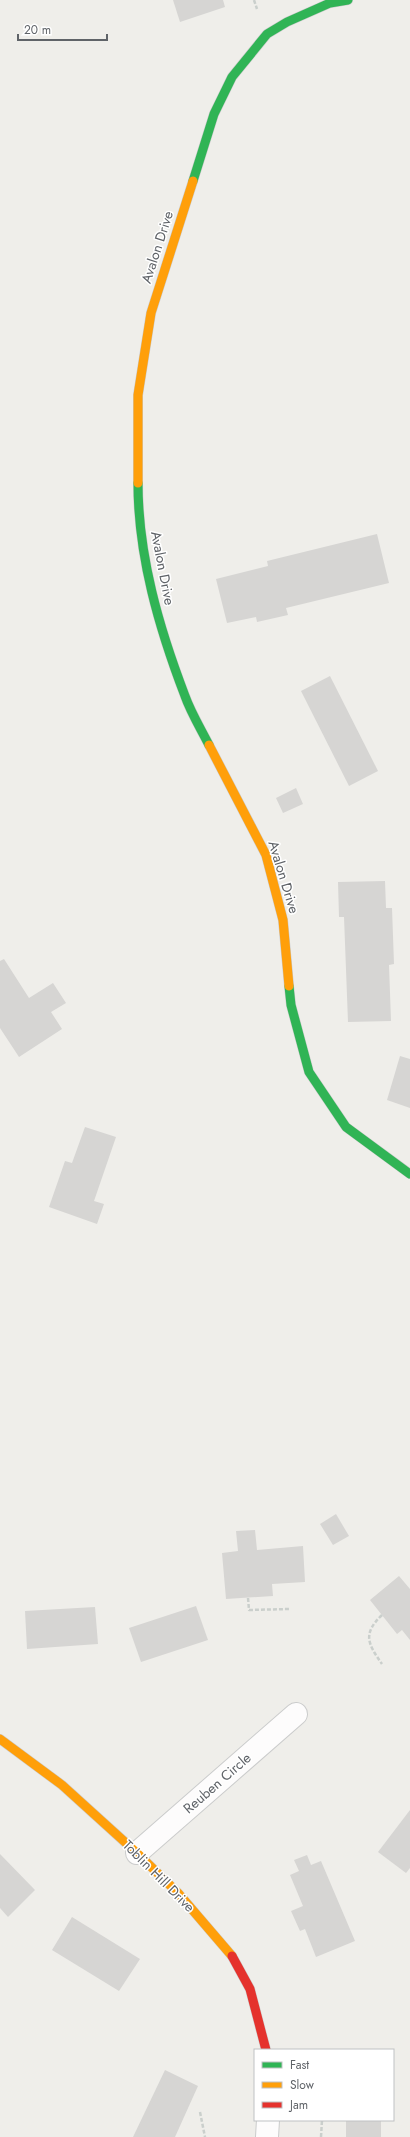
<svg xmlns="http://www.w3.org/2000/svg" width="410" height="2137" viewBox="0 0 410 2137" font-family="Jost,sans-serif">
  <rect width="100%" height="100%" fill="#efeeea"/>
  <!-- building -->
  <g fill="#d6d5d3">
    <polygon points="173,0 223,0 225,7 180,22"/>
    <polygon points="377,534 389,583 286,608 288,615 257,622 256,617 227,623 216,579 268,566 267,561"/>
    <polygon points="330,676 378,771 349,786 301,691"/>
    <polygon points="296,788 303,804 283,813 276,798"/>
    <polygon points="385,881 386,908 392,908 394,964 389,965 391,1021 348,1022 344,917 339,917 338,882"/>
    <polygon points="4,959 29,998 53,983 66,1003 51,1012 62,1029 19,1057 0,1028 0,961"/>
    <polygon points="400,1056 410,1059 410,1108 387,1100"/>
    <polygon points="85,1127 116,1137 94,1201 104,1204 97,1224 49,1207 65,1161 72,1163"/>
    <polygon points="336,1514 349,1536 333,1545 320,1524"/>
    <polygon points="255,1530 257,1550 303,1546 305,1582 272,1584 273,1596 226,1599 222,1553 238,1551 236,1531"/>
    <polygon points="399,1576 410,1589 410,1640 402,1630 397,1634 370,1600"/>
    <polygon points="196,1606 208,1640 141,1662 129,1628"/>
    <polygon points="95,1607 98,1644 27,1649 25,1611"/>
    <polygon points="410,1810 410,1868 406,1873 378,1852"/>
    <polygon points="0,1854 35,1890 8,1917 0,1908"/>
    <polygon points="307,1855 311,1865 321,1861 355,1941 316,1957 305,1929 300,1931 291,1911 303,1906 290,1875 299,1871 294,1860"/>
    <polygon points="72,1917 140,1959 119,1991 52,1950"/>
    <polygon points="165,2070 198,2086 175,2137 133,2137"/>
    <rect x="346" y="2120" width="35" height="17"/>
  </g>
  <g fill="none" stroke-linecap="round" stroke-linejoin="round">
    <!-- street casing -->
    <g stroke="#cbcccc" stroke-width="24">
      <g id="street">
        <polyline points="137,1853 296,1714"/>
        <polyline points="267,2137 268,2120"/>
      </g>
    </g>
    <!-- fast casing -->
    <g stroke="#cacacb" stroke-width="10">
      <g id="fast">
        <polyline points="193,181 214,114 232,77 267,34 287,22 330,3 348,0"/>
        <path d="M138,483C138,556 159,628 185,696C191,713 201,729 209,745"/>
        <polyline points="289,986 291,1005 309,1072 346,1127 410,1174"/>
      </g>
    </g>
    <!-- slow casing -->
    <g stroke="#cacacb" stroke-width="10">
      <g id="slow">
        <polyline points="138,483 138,395 151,313 193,181"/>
        <polyline points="209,745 266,855 283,920 289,986"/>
        <polyline points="0,1739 62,1785 137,1853 178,1893 232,1956"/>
      </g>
    </g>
    <!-- jam casing -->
    <g stroke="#cacacb" stroke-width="10">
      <polyline id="jam" points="232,1956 250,1989 266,2050"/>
    </g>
    <!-- path -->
    <g stroke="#cacfcc" stroke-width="2.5" stroke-dasharray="4 2" stroke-linecap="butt">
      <polyline points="254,0 257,9"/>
      <polyline points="248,1598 249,1610 289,1609"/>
      <path d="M382,1615C362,1634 368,1644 382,1664"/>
      <polyline points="200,2112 205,2137"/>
      <polyline points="321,2137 322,2120"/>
    </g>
    <!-- street -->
    <use href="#street" stroke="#fdfcfc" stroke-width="22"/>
    <!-- fast -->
    <use href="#fast" stroke="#30b455" stroke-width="9"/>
    <!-- slow -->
    <use href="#slow" stroke="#ff9f0a" stroke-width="9"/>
    <!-- jam -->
    <use href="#jam" stroke="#e5322d" stroke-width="9"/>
  </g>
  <g text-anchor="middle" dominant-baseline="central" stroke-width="3" stroke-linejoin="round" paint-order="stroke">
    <!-- street labels -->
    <g font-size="14" fill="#5f6368" stroke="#fff">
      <text transform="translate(157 247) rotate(-72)">Avalon Drive</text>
      <text transform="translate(163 568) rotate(79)">Avalon Drive</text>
      <text transform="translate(284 877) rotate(73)">Avalon Drive</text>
      <text transform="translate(217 1783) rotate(-41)">Reuben Circle</text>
      <text transform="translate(159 1876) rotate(45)">Toblin Hill Drive</text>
    </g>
  </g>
  <!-- legend -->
  <rect x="254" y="2049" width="140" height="72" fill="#ffffff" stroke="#bfc1c3"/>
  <rect x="262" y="2062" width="20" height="6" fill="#30b455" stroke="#bfc1c3"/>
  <text x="290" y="2069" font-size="12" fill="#5f6368">Fast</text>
  <rect x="262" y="2082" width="20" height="6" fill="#ff9f0a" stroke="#bfc1c3"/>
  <text x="290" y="2089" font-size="12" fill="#5f6368">Slow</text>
  <rect x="262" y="2102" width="20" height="6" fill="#e5322d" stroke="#bfc1c3"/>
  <text x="290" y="2109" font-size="12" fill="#5f6368">Jam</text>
  <!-- scale -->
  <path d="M18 34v6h89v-6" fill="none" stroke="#5f6368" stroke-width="2"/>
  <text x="24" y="34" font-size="12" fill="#5f6368" stroke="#ffffff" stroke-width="3" paint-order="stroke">20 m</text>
</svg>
